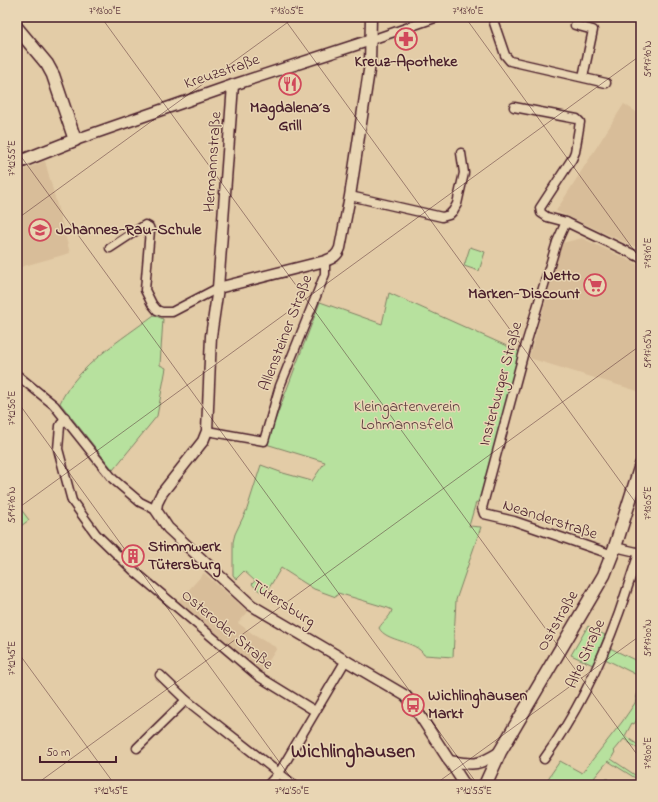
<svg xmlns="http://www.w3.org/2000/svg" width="658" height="802" viewBox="0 0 658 802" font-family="'Indie Flower',sans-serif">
  <rect width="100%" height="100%" fill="#e3cca7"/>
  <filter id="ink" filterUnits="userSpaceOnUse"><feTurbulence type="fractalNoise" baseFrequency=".025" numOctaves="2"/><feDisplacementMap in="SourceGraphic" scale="8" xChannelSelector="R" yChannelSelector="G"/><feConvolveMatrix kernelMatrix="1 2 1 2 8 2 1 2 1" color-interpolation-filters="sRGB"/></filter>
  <g filter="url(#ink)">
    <!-- built -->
    <g fill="#d8bd99">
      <polygon points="624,104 641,115 641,246 640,249 556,211"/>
      <polygon points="45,161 70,253 17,268 17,173"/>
      <polygon points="582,238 641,266 641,392 529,358 562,243"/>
      <polygon points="204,573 248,612 238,623 257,637 277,648 261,673 247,664 177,603"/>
    </g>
    <!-- green -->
    <g fill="#b7e19e" stroke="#808064">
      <polygon points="470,247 485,252 479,271 464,266"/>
      <path d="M389,293L520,352L481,503L476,502L469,526L481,527L456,600L453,657L424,655C416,640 386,642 379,628C383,621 390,618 392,610L388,608L338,593L336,597L314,589L281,568L266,593C260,592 256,589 252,584L255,581L244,571L236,579L233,575V542L235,534L247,509L261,465L283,473L312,481L325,462L266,444L320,302L382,324Z"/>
      <path d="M154,315L163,319L160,365L166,368L157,416L113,470L60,403C77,366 122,339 154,315Z"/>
      <polygon points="17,504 29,520 17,529"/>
      <polygon points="588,626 605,635 593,665 571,655"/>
      <polygon points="610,648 641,663 640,675 637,675 605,659"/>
      <polygon points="640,684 641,685 641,704 639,706 641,707 637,713 641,716 641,720 638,718 634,724 632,723 625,736 641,747 641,751 624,739 614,751 615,752 611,759 641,779 641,785 637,785 640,781 608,761 594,778 601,782 604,779 608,779 604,785 590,785 583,780 579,785 553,785 547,780 560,761 582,773 622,722 635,703"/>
    </g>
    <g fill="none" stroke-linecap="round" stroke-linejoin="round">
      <!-- minor casing -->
      <g stroke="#4a1f2b" stroke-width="11">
        <g id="minor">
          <polyline points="492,17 505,55 510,61 606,83"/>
          <polyline points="575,25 593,30 583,77"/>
          <polyline points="371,40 438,17"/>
          <polyline points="514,107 577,119 580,122 575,152 572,159 542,205 540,208 541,213 547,217 566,222 641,258"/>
          <polyline points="350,196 442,217 449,215 453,211 457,204 464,173 461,153"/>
          <polyline points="566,222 557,242 526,344 482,508 484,514 514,521 613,555"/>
          <polyline points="110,248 145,225 149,227 150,230 145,290 152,304 157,310 162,312 172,312 218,288"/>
          <polyline points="17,375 54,405 113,479 140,502 156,510"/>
          <polyline points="65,417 60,426 58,449 72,501 96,534 133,570 258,676 315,711"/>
          <polyline points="207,431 264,441 280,386 325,274 325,261"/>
          <polyline points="615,547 641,553"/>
          <polyline points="160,675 186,700 294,785"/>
          <polyline points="137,748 186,700"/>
          <path d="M544,759C575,716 601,663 619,613C626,593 632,573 639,553"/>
          <polyline points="268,785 279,773 346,660"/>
        </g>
      </g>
      <!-- tertiary casing -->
      <g stroke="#4a1f2b" stroke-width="13">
        <g id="tertiary">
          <polyline points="233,85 218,288 211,336 207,431 203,441 162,493 157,503 156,510 168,528 251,605 406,696 413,705 465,785"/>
          <polyline points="75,140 233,85 371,40"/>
          <path d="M218,288L325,261C333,258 337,256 340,248L350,196L370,64L371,17"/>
          <path d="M449,761C475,765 477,766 500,752"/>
        </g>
      </g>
      <!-- secondary casing -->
      <g stroke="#4a1f2b" stroke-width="15">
        <g id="secondary">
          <polyline points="17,28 47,64 53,75 75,140 17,163"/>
          <polyline points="485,785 500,752 604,575 615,547 641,465"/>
        </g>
      </g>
      <!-- minor -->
      <use href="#minor" stroke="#e9d6b4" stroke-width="8"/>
      <!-- tertiary -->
      <use href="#tertiary" stroke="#e9d6b4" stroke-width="10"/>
      <!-- secondary -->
      <use href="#secondary" stroke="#e9d6b4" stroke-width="12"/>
    </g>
  </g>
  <!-- ticks -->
  <path fill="none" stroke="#4a1f2b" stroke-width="1" stroke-opacity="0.45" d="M101,17L641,760M283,17L641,510M465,17L641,260M17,151L478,785M17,219L295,17M17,401L296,785M17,509L641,55M17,651L115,785M35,785L641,345M434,785L641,635"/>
  <!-- icons -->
  <defs>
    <g id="pharmacy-ring" transform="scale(1.15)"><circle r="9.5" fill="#e9d6b4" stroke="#d1495b" stroke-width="1.5"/><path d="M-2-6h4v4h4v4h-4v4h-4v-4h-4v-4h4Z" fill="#d1495b"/></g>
    <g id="restaurant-ring" transform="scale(1.15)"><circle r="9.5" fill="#e9d6b4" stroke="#d1495b" stroke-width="1.5"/><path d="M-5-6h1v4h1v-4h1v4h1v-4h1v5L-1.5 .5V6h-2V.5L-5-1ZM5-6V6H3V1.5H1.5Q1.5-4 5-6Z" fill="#d1495b"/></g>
    <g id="school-ring" transform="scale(1.15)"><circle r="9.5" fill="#e9d6b4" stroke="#d1495b" stroke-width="1.5"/><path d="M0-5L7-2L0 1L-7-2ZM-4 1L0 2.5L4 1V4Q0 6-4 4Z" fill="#d1495b"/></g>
    <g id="supermarket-ring" transform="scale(1.15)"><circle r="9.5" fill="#e9d6b4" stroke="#d1495b" stroke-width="1.5"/><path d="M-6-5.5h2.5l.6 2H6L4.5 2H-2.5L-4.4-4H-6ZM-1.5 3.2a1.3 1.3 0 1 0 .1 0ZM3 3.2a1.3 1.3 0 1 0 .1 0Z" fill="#d1495b"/></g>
    <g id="building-ring" transform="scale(1.15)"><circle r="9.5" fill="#e9d6b4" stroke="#d1495b" stroke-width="1.5"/><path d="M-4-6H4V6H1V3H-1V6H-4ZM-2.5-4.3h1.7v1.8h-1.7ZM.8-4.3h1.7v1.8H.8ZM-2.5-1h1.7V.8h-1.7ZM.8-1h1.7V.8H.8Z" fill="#d1495b"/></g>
    <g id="bus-ring" transform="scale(1.15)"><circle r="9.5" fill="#e9d6b4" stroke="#d1495b" stroke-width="1.5"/><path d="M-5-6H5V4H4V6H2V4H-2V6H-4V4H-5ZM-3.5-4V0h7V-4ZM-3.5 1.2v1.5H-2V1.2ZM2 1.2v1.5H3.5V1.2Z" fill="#d1495b"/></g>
  </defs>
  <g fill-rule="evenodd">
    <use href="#pharmacy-ring" x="406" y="39"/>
    <use href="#restaurant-ring" x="290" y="84"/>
    <use href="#school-ring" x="40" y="230"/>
    <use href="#supermarket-ring" x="595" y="285"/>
    <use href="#building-ring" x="133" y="556"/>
    <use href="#bus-ring" x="413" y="705"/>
  </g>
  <g text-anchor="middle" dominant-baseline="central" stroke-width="3" stroke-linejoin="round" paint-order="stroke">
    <!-- poi labels -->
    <g font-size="16" font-weight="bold" fill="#4a1f2b" stroke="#e9d6b4" text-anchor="start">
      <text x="406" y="62" text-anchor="middle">Kreuz-Apotheke</text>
      <text x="290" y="108" text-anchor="middle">Magdalena´s<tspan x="290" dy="18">Grill</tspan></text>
      <text x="56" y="230">Johannes-Rau-Schule</text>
      <text x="580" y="276" text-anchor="end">Netto<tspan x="580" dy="18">Marken-Discount</tspan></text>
      <text x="148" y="547">Stimmwerk<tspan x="148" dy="18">Tütersburg</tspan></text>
      <text x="428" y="696">Wichlinghausen<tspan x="428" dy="18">Markt</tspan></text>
    </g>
    <!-- street labels -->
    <g font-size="16" fill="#4a1f2b" stroke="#e9d6b4">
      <text transform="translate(222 72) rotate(-19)">Kreuzstraße</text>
      <text transform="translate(213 162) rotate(-86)">Hermannstraße</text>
      <text transform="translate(286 333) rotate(-69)">Allensteiner Straße</text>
      <text transform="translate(501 384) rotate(-75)">Insterburger Straße</text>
      <text transform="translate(550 520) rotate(18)">Neanderstraße</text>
      <text transform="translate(283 604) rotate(33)">Tütersburg</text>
      <text transform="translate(558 621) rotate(-60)">Oststraße</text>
      <text transform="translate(227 630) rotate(40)">Osteroder Straße</text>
      <text transform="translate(586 654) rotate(-66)">Alte Straße</text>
    </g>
    <!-- park labels -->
    <g font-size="16" fill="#5a3c3c" stroke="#e9d6b4">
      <text x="407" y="407">Kleingartenverein<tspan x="407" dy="18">Lohmannsfeld</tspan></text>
    </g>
    <!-- district labels -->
    <g font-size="20" font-weight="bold" fill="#4a1f2b" stroke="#e9d6b4">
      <text x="353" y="752">Wichlinghausen</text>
    </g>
  </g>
  <!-- margin -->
  <rect width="658" height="802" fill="none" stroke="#e9d6b4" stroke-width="44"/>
  <!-- scale -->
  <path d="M40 756v6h76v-6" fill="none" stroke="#4a1f2b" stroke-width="2"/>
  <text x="46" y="756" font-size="12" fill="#4a1f2b" stroke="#e9d6b4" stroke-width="3" paint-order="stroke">50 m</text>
  <rect x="22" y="22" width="614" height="758" fill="none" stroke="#4a1f2b" stroke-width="1.5"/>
  <g font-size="10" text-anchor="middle" fill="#4a1f2b">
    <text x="105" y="14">7°13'00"E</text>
    <text x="287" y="14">7°13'05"E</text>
    <text x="468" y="14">7°13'10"E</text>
    <text transform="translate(647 59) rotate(-90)" y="4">51°17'10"N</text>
    <text transform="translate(11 158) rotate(-90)" y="4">7°12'55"E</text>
    <text transform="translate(647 253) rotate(-90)" y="4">7°13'10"E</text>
    <text transform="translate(647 349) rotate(-90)" y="4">51°17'05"N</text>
    <text transform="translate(11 408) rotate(-90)" y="4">7°12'50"E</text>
    <text transform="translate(647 503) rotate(-90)" y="4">7°13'05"E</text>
    <text transform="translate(11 505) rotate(-90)" y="4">51°17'10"N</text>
    <text transform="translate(647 638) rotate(-90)" y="4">51°17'00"N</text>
    <text transform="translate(11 658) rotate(-90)" y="4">7°12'45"E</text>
    <text transform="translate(647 753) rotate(-90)" y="4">7°13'00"E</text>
    <text x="111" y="794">7°12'45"E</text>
    <text x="292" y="794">7°12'50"E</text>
    <text x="474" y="794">7°12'55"E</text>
  </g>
</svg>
